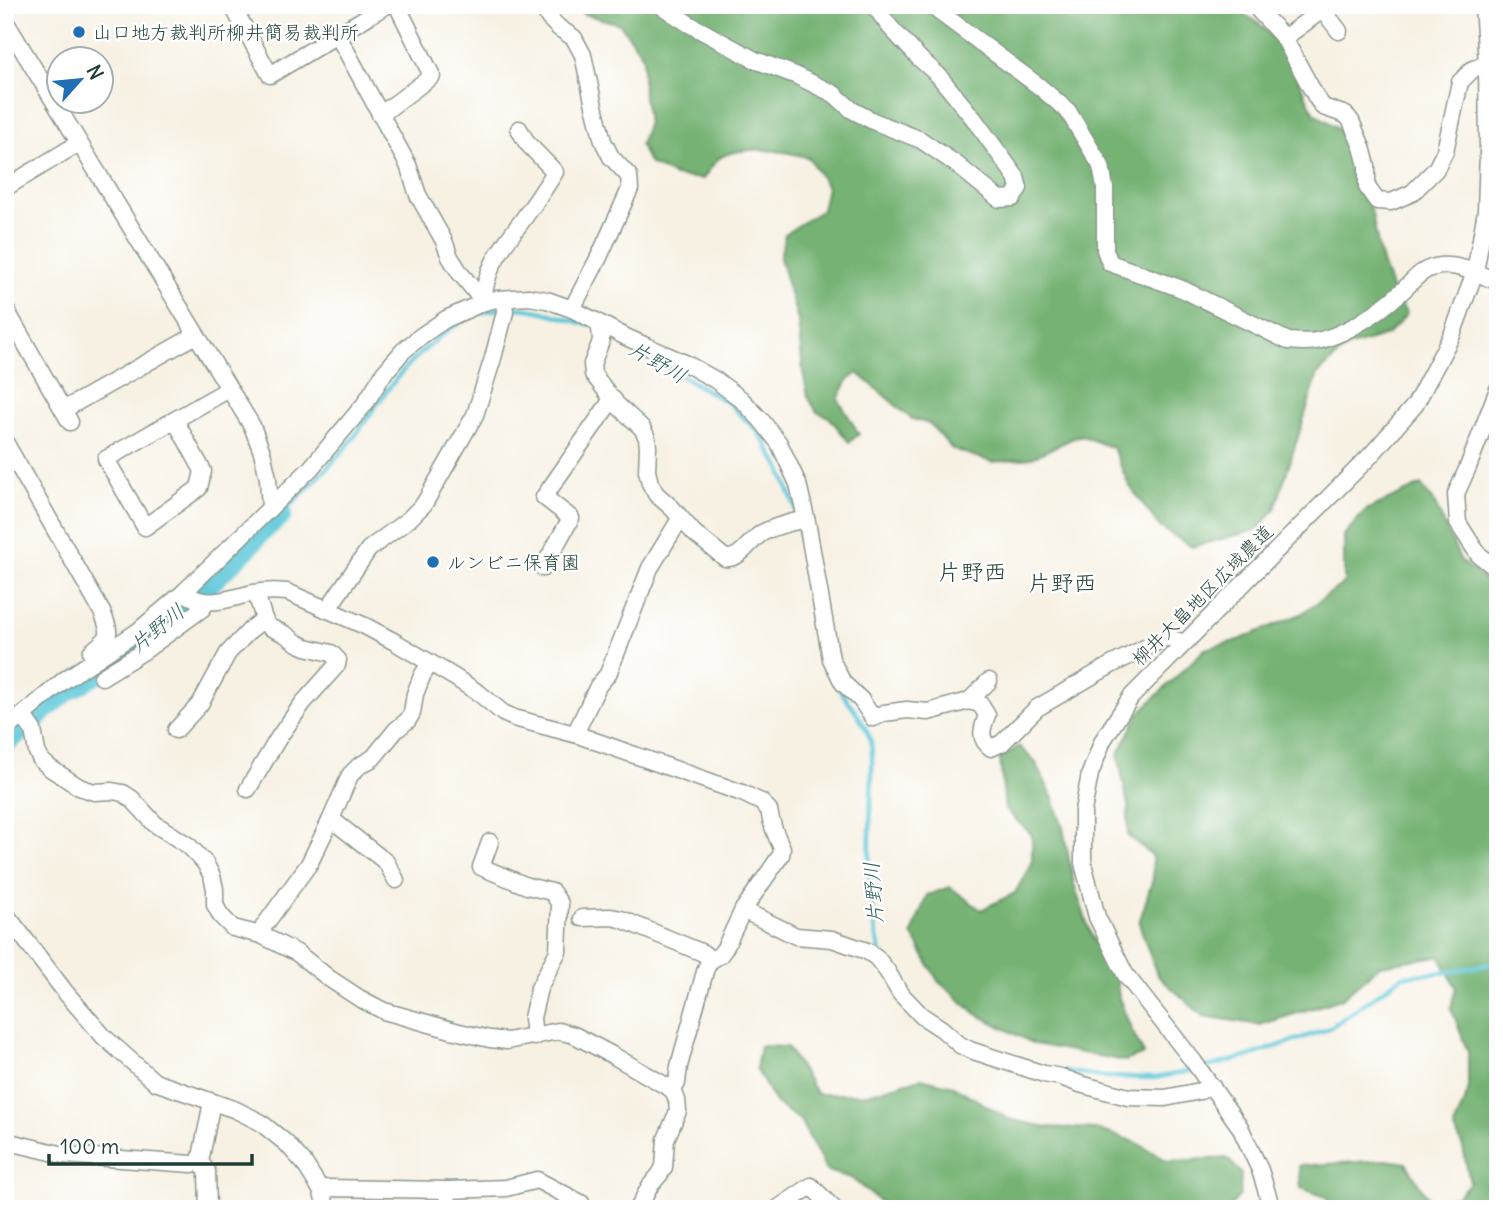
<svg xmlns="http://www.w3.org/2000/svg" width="1503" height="1214" viewBox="0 0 1503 1214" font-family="Delius,'Klee One',sans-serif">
  <rect width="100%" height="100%" fill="#fff"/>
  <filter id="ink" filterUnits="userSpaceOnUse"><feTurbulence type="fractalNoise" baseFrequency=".0143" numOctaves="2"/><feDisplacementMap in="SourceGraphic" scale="14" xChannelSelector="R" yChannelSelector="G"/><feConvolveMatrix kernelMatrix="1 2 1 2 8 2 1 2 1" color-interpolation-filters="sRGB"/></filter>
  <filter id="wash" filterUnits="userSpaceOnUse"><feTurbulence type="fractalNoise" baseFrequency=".00686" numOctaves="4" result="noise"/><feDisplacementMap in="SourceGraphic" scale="28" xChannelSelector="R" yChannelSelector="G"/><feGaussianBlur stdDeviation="1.57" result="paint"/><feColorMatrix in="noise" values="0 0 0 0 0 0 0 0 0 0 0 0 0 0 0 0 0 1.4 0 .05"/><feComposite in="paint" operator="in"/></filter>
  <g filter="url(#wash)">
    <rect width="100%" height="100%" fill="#f7f1e3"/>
    <!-- forest -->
    <g fill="#74b273" stroke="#4a7854" stroke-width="2">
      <path d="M577,5H1228L1259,23L1286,53L1314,113L1338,128L1357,166L1372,214L1380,256L1391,288L1407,314L1387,335L1347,347L1318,374L1275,509L1259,529L1192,547L1160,527L1129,485L1113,448L1080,435L1031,458L992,462L952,449L930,424L912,419L858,373L848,380L838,399L859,434L849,442L829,417L817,412L808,397L803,372L798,321L780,258L785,234L822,210L827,187L809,158C784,150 744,145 721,157C714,161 708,172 703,179L675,176L650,164L640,145L648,122L643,90V56L620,24L583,14Z"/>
      <polygon points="1421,485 1435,504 1461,561 1483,579 1498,565 1498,1209 1331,1209 1326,1197 1301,1188 1299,1166 1386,1160 1406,1163 1429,1200 1456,1197 1470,1183 1463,1147 1454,1127 1468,1092 1468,1052 1451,1008 1456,987 1439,956 1380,965 1341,999 1260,1025 1203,1016 1157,975 1139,923 1153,879 1152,855 1128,836 1128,805 1118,755 1140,712 1205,649 1239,640 1301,614 1344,583 1344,535 1366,510"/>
      <polygon points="1019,746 1036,763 1052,796 1063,828 1074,884 1091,935 1116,976 1119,998 1132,1031 1144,1054 1125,1061 1034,1044 975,1013 938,981 912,934 927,895 950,887 981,910 1015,893 1032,863 1032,835 1005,809 1000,759"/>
      <polygon points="760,1046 787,1047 817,1094 867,1094 921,1078 953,1086 1009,1119 1045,1127 1096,1129 1135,1142 1168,1161 1227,1158 1241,1173 1240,1195 1228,1209 889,1209 851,1178 827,1171 800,1120 776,1104 756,1069"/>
    </g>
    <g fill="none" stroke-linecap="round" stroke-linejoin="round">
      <!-- stream -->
      <g stroke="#5fc8da" stroke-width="4.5">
        <polyline points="643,353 730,404 759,433 780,468 795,506 818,643 829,674 834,681"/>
        <path d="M280,514C304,493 327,469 348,445C367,421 382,394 402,372C413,359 425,349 437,339C456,324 474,312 499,309C528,304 560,317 588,325"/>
        <path d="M839,688C850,706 866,722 871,743C874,760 871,784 871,802C869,849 867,912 882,956"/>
        <polyline points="1204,1068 1249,1056 1328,1029 1403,976 1449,972 1490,964 1498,966"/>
        <polyline points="1065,1071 1104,1077 1155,1078 1196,1070"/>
      </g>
      <!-- river -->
      <polyline stroke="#5fc8da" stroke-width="24" points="5,742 65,691 133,650 183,607 246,547 258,533 280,514"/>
    </g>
  </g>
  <g filter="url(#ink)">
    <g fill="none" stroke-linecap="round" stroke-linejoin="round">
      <!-- minor casing -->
      <g stroke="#8b978c" stroke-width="19">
        <g id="minor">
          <polyline points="232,5 270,75 387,5"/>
          <polyline points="542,5 549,18 559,28 574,38 583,55 594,106 603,141 611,157 629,176 630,189 599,257 572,309"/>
          <polyline points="660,5 689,24 755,60 795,75 834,94 852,110 873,121 921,140 956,164 999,199 1013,198 1019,188 1016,177 974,119 938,75 920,59 890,27 876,8 877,5"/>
          <path d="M930,5L1040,87L1068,111L1101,166L1105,188V250L1110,263L1182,289L1288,341C1299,342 1310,343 1321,340C1348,333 1379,312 1400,293C1412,283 1419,270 1435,267C1456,262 1479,274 1498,282"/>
          <polyline points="1254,5 1284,38 1316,97 1323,107 1346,115 1351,121 1362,147 1367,166 1367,187 1377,201 1391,202 1412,193 1436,169 1445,151 1460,82 1473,69 1487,64"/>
          <polyline points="1319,5 1339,31"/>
          <polyline points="5,21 252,426 262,452 268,478 270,507"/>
          <polyline points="337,34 408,165 418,195 444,241 450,257 460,273 484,302"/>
          <polyline points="1284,38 1322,10"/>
          <polyline points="380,115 432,76 397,5"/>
          <polyline points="5,188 79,143"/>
          <path d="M484,302C483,269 505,244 524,218C535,203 545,188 555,172L527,143L519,129"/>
          <polyline points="5,308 70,422"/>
          <path d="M596,321L600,328L601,341L592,364L593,374L616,404L642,428L647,438L648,447L647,471L650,483L656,494L672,508L694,533L725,558C741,560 750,540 762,533C774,526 792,522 806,519"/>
          <polyline points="1498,389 1468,467 1456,494 1458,523 1478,554 1498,570"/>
          <polyline points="63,410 196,335"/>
          <polyline points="175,420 203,471 199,488 145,527 106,459 229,389"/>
          <path d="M5,442L102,612C112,636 111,636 91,652"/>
          <polyline points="543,568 571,518 544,497 608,405 614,400"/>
          <polyline points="327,610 369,549 409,519 424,504 475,415 493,358 505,312 504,299"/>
          <polyline points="102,677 144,651 203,608 204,602"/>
          <polyline points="969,701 989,681"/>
          <path d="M23,716L33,730L37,752L41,760L50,768L79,787L94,792L112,791L123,793L132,799L155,824L189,846L205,863L212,876L215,889V905L221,916L233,928L261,935L297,953L330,979L359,998L384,1011L455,1031L490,1039L507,1041L558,1031L574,1035L614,1056L673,1090L677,1083L679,1066L706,968L711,960L720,955L725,948L743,910L781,855L782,848C776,836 771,824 769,810L761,802L742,793L578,735L514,718L503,713L480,694L454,677L395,642L365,626L287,592C276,591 265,591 253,593C229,598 206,610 184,592"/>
          <path d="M5,730L63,681L137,632L184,592L310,469L364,405L384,373L403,351L421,336L446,319L484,302L497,299L529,297L547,300L572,309L628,338L687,364L717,381L741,399L761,420L779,443L798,484L807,522L831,659L843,683L861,700L873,718L884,713L907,710L928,712L969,701L980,704L987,715C982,729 978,738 991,748L1002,743L1037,708L1111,665L1167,637L1184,643"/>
          <polyline points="176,730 200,704 228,653 250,630 264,619"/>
          <polyline points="575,734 598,686 608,674 650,568 680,519"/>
          <polyline points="248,789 279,737 303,703 337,665 338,660 331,653 306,647 297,643 285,634 269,627 264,619 256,593"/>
          <polyline points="331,819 386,862 396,880"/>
          <polyline points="490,842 481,867 527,886 552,892 560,904 558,951 539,988 532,1018 534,1037"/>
          <polyline points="743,910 796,936 832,939 867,951 876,957 887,971 900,993 922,1016 942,1029 960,1045 970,1050 1044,1074 1061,1077 1080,1084 1128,1097 1165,1098 1200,1091 1212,1086"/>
          <polyline points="5,913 66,993 104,1037 155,1082 236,1110 260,1122 286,1143 304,1163 321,1190 327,1209"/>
          <polyline points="582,918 611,917 621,919 703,953 711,960"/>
          <polyline points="261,935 264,926 309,864 331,819 350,775 359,766 373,758 396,730 408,720 412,713 415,694 422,676 430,663"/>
          <polyline points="5,1141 64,1155 192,1164 200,1162 212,1102"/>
          <polyline points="200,1162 207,1171 208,1209"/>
          <polyline points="321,1190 327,1188 448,1190 506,1188 537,1180 581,1203 581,1209"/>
          <polyline points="447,1209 448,1190"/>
          <polyline points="638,1209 650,1186 660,1174 664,1167 666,1139 678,1111 677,1100 673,1090"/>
          <polyline points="777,1209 811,1186 834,1209"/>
          <polyline points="1272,1209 1260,1170 1240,1127 1194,1062 1125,974 1097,917 1083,863 1083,811 1090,774 1103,740 1131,697 1371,455 1415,405 1452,335 1475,272 1486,211 1488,151 1487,64 1483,5"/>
        </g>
      </g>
      <!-- minor -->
      <use href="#minor" stroke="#fff" stroke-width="16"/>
    </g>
  </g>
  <!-- markers -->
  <g fill="#1f6fb2" stroke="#fff" stroke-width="2.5">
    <circle cx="79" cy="32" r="7"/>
    <circle cx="433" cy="562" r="7"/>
  </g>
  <g text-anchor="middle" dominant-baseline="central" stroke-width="5" stroke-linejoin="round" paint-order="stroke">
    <!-- poi labels -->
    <g font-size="19" fill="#1f3d34" stroke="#fff" text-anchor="start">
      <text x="93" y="32">山口地方裁判所柳井簡易裁判所</text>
      <text x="447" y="562">ルンビニ保育園</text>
    </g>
    <!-- street labels -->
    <g font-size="19" fill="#1f3d34" stroke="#fff">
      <text transform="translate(1202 595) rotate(-45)">柳井大畠地区広域農道</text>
    </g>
    <!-- water labels -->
    <g font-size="21" font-style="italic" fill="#2f605e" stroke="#fff">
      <text transform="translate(658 362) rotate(30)">片野川</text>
      <text transform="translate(157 628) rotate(-39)">片野川</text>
      <text transform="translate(873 893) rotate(-94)">片野川</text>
    </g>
    <!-- quarter labels -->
    <g font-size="23" fill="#1f3d34" stroke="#fff">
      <text x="972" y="571">片野西</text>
      <text x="1062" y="582">片野西</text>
    </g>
  </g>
  <!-- margin -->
  <rect width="1503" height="1214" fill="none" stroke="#fff" stroke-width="28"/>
  <!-- north arrow -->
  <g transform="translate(80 80) rotate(63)"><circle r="33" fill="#ffffff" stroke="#a5b1ae" stroke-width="2"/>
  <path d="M0-5L12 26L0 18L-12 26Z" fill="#1f6fb2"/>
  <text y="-10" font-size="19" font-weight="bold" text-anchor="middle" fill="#1f3d34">N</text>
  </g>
  <!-- scale -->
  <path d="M49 1154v10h203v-10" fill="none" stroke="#1f3d34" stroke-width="3.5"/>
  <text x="60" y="1154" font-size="21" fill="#1f3d34" stroke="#ffffff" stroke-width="5" paint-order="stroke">100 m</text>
</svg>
